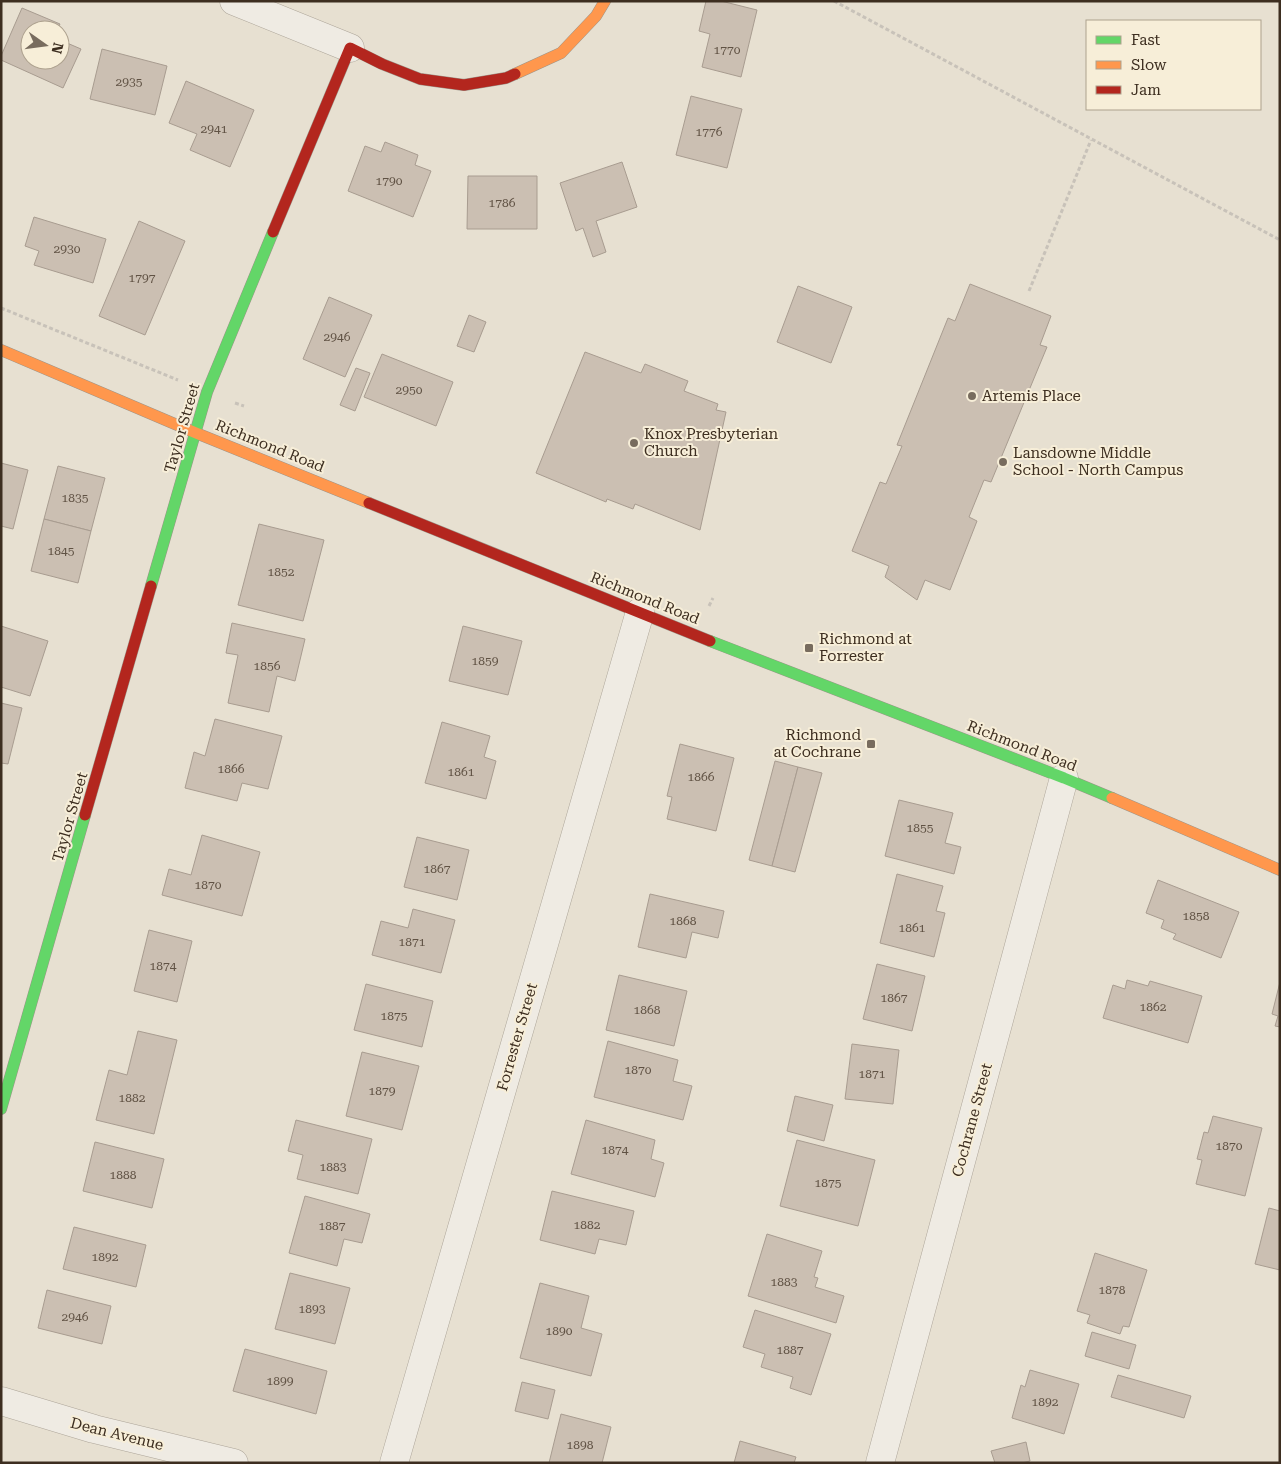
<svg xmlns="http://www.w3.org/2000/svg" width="1281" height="1464" viewBox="0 0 1281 1464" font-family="'Roboto Serif',serif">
  <rect width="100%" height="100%" fill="#e7e0d1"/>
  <!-- building -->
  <g fill="#cbbfb2" stroke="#a89c90">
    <polygon points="706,1 721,1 757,10 741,77 702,67 710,34 699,31"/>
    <polygon points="22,8 60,24 57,30 30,30 30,60 60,60 60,40 81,49 63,88 1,60 1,56"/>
    <polygon points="102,49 167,66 155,115 90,99"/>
    <polygon points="186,81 254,110 230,167 190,150 197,134 169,123"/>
    <polygon points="691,96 742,109 727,168 676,155"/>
    <polygon points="385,142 418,155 415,165 431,171 413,217 348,191 365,146 381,152"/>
    <polygon points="622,162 637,207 596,221 606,252 593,257 583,228 576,231 560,183"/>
    <polygon points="468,176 537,176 537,229 467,229"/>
    <polygon points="34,217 106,239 93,283 34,265 39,251 25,246"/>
    <polygon points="139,221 185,241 145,335 99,316"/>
    <polygon points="970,284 1051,316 1040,345 1047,347 991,482 984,480 969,517 977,521 950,590 925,580 917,600 885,577 889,566 852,551 880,482 886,484 902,446 897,445 948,318 955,321"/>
    <polygon points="798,286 852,307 831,363 777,342"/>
    <polygon points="329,297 372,315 345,377 303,359"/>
    <polygon points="469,315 486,322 474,352 457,346"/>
    <polygon points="585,352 641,373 645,364 688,381 684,391 718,404 716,410 726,412 700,530 635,504 633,509 607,499 606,502 536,473"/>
    <polygon points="382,354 453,382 436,426 364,397"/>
    <polygon points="356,368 370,373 355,411 340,405"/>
    <polygon points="1,463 28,470 13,529 1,526"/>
    <polygon points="58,466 105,478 91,531 44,519"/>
    <polygon points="44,519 91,531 78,583 31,571"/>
    <polygon points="259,524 324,540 303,621 238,605"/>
    <polygon points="232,623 305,639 295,681 277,676 269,712 228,703 238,655 226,653"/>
    <polygon points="1,626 48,641 30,696 1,687"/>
    <polygon points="463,626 522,641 508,695 449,681"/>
    <polygon points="1,703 22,708 8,764 1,763"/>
    <polygon points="215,719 282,736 268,789 242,783 237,801 185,788 194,752 205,756"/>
    <polygon points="442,722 490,736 484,757 496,761 486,799 425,783"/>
    <polygon points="680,744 734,758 716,831 667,819 672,797 667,796"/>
    <polygon points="775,761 798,767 772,866 749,860"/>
    <polygon points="798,767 822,773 795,872 772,866"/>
    <polygon points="899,800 953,813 945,843 961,847 954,874 885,856"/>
    <polygon points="202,835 260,852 242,916 162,895 169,869 191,875"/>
    <polygon points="417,837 469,850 457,900 404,887"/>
    <polygon points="897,874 943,886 936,911 945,913 934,957 880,943"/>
    <polygon points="1158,880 1239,912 1221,958 1173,939 1176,934 1161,928 1164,920 1146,913"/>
    <polygon points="650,894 724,911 718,938 692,932 686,958 638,947"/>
    <polygon points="413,909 455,920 441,973 372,955 381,921 408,928"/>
    <polygon points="149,930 192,941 177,1002 134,991"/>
    <polygon points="877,964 925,976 912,1031 863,1019"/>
    <polygon points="619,975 687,991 674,1046 606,1030"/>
    <polygon points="1127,980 1148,986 1150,981 1202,996 1188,1043 1103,1018 1113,985 1125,989"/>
    <polygon points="1280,982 1280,1027 1275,1026 1278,1016 1272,1014"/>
    <polygon points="366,984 433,1001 422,1047 354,1030"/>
    <polygon points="138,1031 177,1040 154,1134 96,1120 109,1070 127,1075"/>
    <polygon points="608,1041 678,1060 673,1081 692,1086 683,1120 594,1097"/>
    <polygon points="852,1044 899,1050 893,1104 845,1099"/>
    <polygon points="362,1052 419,1066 402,1130 346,1116"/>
    <polygon points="795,1096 833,1105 824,1141 787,1131"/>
    <polygon points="1213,1116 1262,1128 1245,1196 1196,1184 1202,1160 1197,1159 1204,1132 1208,1133"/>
    <polygon points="296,1120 372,1139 358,1194 297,1179 303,1155 288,1151"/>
    <polygon points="586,1120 655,1140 651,1159 664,1163 655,1197 571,1174"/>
    <polygon points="797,1140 875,1160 858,1226 780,1206"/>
    <polygon points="95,1142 164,1159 152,1208 83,1191"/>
    <polygon points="552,1191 634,1211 626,1245 599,1239 595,1254 540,1240"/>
    <polygon points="305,1196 370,1214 362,1243 344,1239 337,1266 289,1253"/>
    <polygon points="1269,1208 1280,1211 1280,1270 1255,1264"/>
    <polygon points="74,1227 146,1245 136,1287 63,1269"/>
    <polygon points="767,1234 822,1251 814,1277 818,1278 815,1287 844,1296 836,1323 748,1296"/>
    <polygon points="1095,1253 1147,1270 1129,1327 1123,1326 1120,1334 1087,1323 1090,1315 1077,1311"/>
    <polygon points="290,1273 350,1288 335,1344 275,1329"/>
    <polygon points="540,1283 589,1296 581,1328 602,1334 591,1376 520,1358"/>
    <polygon points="47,1290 111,1306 102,1344 38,1328"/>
    <polygon points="755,1310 831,1334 811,1395 790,1388 793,1377 761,1367 765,1354 743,1347"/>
    <polygon points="1092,1332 1136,1345 1129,1369 1085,1356"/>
    <polygon points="245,1349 327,1371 316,1414 233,1391"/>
    <polygon points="1030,1370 1079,1384 1064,1434 1012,1418 1021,1385 1025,1387"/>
    <polygon points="1118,1375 1191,1396 1184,1418 1111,1397"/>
    <polygon points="522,1382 555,1390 548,1419 515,1411"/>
    <polygon points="561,1414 611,1427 602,1463 549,1463"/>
    <polygon points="740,1441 796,1457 794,1463 734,1463"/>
    <polygon points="1026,1442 1030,1461 1022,1463 995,1463 991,1451"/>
  </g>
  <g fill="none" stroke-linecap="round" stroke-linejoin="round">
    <!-- street casing -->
    <g stroke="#ada599" stroke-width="29">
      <g id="street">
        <polyline points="234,1 350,48"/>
        <polyline points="1,1401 94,1429 234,1463"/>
        <polyline points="394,1463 640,612"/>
        <polyline points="880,1463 1064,778"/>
      </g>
    </g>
    <!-- fast casing -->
    <g stroke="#9c958a" stroke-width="12">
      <g id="fast">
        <polyline points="151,586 207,392 273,232"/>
        <polyline points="710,641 1064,778 1112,798"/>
        <polyline points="1,1109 85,815"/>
      </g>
    </g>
    <!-- slow casing -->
    <g stroke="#9c958a" stroke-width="12">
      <g id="slow">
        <polyline points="515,74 561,53 596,16 605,1"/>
        <polyline points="1,350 196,433 369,503"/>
        <polyline points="1112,798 1280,870"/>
      </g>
    </g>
    <!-- jam casing -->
    <g stroke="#9c958a" stroke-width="12">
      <g id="jam">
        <polyline points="273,232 350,48 382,64 420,79 464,85 506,78 515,74"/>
        <polyline points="369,503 710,641"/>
        <polyline points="85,815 151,586"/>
      </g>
    </g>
    <!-- path -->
    <g stroke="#c8c2b9" stroke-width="3" stroke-dasharray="4 2.5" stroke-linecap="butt">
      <polyline points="834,1 1280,240"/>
      <polyline points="1029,291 1091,140"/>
      <polyline points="1,308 178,380"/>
      <polyline points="235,403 244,406"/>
      <polyline points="709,606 713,598"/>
    </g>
    <!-- street -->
    <use href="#street" stroke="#efebe3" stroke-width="28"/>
    <!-- fast -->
    <use href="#fast" stroke="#63d668" stroke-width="11"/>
    <!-- slow -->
    <use href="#slow" stroke="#ff974d" stroke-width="11"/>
    <!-- jam -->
    <use href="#jam" stroke="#b3261e" stroke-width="11"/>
  </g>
  <!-- markers -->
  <g fill="#786c5e" stroke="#f7eed8" stroke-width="2">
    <circle cx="972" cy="396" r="5"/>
    <circle cx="634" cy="443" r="5"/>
    <circle cx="1003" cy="462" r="5"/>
    <rect x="804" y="643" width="10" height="10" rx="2.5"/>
    <rect x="866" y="739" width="10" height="10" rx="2.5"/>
  </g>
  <g text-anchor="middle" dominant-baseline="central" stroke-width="4" stroke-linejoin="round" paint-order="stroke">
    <!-- number labels -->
    <g font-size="12" fill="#605244">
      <text x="727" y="50">1770</text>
      <text x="129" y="82">2935</text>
      <text x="214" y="129">2941</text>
      <text x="709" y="132">1776</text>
      <text x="389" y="181">1790</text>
      <text x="502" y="203">1786</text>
      <text x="67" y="249">2930</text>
      <text x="142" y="278">1797</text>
      <text x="337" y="337">2946</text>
      <text x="409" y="390">2950</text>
      <text x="75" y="498">1835</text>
      <text x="61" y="551">1845</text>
      <text x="281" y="572">1852</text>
      <text x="485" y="661">1859</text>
      <text x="267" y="666">1856</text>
      <text x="231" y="769">1866</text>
      <text x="461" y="772">1861</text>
      <text x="701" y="777">1866</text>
      <text x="920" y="828">1855</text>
      <text x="437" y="869">1867</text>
      <text x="208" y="885">1870</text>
      <text x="1196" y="916">1858</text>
      <text x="683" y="921">1868</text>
      <text x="912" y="928">1861</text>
      <text x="412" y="942">1871</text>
      <text x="163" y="966">1874</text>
      <text x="894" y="998">1867</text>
      <text x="1153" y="1007">1862</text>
      <text x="647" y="1010">1868</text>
      <text x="394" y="1016">1875</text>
      <text x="638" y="1070">1870</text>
      <text x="872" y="1074">1871</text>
      <text x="382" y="1091">1879</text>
      <text x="132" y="1098">1882</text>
      <text x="1229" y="1146">1870</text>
      <text x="615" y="1150">1874</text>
      <text x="333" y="1167">1883</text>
      <text x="123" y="1175">1888</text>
      <text x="828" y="1183">1875</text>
      <text x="587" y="1225">1882</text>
      <text x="332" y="1226">1887</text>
      <text x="105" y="1257">1892</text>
      <text x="784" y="1282">1883</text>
      <text x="1112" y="1290">1878</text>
      <text x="312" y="1309">1893</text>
      <text x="75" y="1317">2946</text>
      <text x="559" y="1331">1890</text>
      <text x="790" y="1350">1887</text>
      <text x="280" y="1381">1899</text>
      <text x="1045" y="1402">1892</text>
      <text x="580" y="1445">1898</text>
    </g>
    <!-- poi labels -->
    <g font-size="15" fill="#3d2e20" stroke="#f7eed8" text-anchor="start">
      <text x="982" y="396">Artemis Place</text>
      <text x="644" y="434">Knox Presbyterian<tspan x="644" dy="17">Church</tspan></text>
      <text x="1013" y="453">Lansdowne Middle<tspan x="1013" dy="17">School - North Campus</tspan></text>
      <text x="819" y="639">Richmond at<tspan x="819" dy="17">Forrester</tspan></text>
      <text x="861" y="735" text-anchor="end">Richmond<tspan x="861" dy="17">at Cochrane</tspan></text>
    </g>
    <!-- street labels -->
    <g font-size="15" fill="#3d2e20" stroke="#f7eed8">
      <text transform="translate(182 428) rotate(-74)">Taylor Street</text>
      <text transform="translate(270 446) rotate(22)">Richmond Road</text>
      <text transform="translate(645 598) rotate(22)">Richmond Road</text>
      <text transform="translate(1022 746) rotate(21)">Richmond Road</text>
      <text transform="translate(70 817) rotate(-74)">Taylor Street</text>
      <text transform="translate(517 1037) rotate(-74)">Forrester Street</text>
      <text transform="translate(972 1120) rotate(-75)">Cochrane Street</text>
      <text transform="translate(117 1434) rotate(14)">Dean Avenue</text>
    </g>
  </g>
  <!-- border -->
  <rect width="1281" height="1464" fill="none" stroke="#3d2e20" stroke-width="5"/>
  <!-- legend -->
  <rect x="1086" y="20" width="175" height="90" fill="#f7eed8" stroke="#ada18e"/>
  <rect x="1096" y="36" width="25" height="8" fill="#63d668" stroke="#ada18e"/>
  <text x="1131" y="45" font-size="15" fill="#3d2e20">Fast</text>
  <rect x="1096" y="61" width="25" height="8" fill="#ff974d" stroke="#ada18e"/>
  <text x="1131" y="70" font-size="15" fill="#3d2e20">Slow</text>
  <rect x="1096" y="86" width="25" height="8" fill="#b3261e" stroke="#ada18e"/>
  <text x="1131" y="95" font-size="15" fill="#3d2e20">Jam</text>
  <!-- north arrow -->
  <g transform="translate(45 45) rotate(104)"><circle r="24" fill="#f7eed8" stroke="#ada18e"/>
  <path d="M0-4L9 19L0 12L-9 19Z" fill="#786c5e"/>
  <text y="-8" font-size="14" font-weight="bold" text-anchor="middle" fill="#3d2e20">N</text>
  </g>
</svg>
